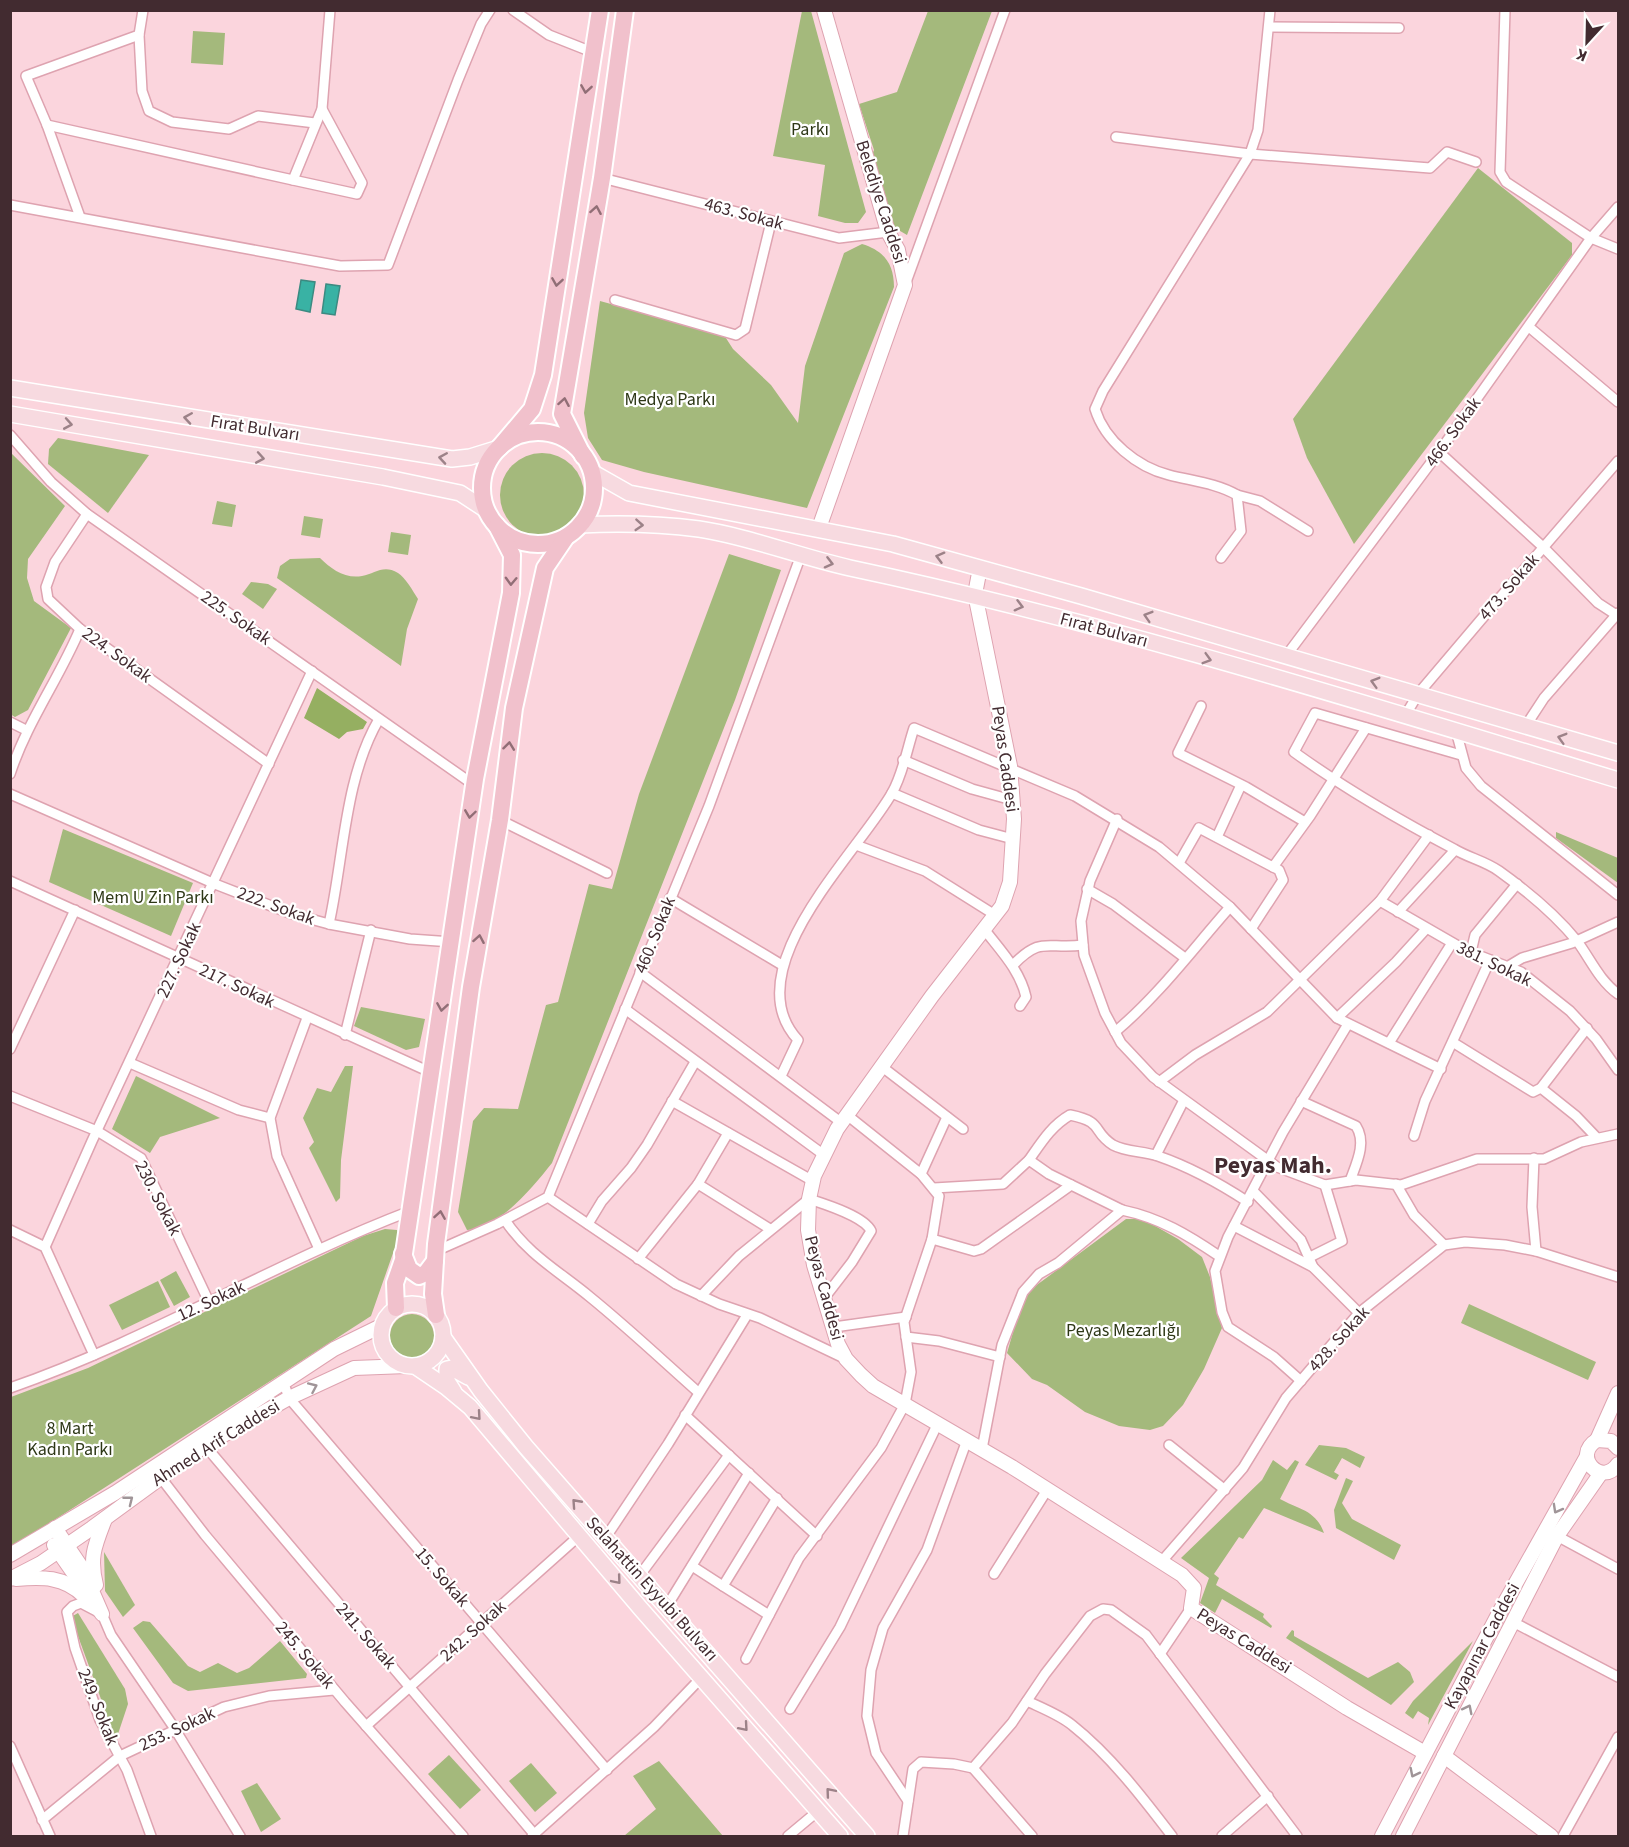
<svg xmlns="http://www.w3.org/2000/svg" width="1629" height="1847" viewBox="0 0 1629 1847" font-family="'Source Sans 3',sans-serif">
  <rect width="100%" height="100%" fill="#fbd5dd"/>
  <!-- green -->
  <g fill="#a4b97c">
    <polygon points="802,11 811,11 866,212 858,223 845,223 818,216 825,165 773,156"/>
    <polygon points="928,11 992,11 907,235 895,228 871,157 874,150 859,104 897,92"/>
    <polygon points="193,31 225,33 223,65 191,63"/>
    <polygon points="1478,168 1572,243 1572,255 1354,544 1307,458 1293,419"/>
    <path d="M862,244C885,251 894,265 894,287L807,508L644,472L602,460L588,438L584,413L600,301L724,335L733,349L771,385L798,423L805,366L844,253Z"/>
    <polygon points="58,438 149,455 108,513 48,464 49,449"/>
    <circle cx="542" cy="495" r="42"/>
    <polygon points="11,453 65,506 28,559 27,578 34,601 71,628 28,710 15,717 10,714"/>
    <polygon points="217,501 236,505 232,527 212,524"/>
    <polygon points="304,516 323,519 320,538 301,535"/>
    <polygon points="391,532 411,535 408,555 388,552"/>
    <path d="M729,554L781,570L735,700L552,1163C533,1187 498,1230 467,1230L458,1212L473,1121L484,1108L518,1109L546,1005L558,1002L589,884L612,889L639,794Z"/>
    <path d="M320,558C331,569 345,579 362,576C375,574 383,564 398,573C405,577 413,591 418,599L407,629L401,666L277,578L280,566L290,559Z"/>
    <polygon points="251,582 268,584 277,589 263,609 242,594"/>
    <polygon points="63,829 193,883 171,936 49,882"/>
    <polygon points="1556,832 1618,858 1618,883 1556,838"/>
    <polygon points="361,1007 425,1019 419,1047 406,1050 354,1026"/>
    <polygon points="345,1066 353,1066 341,1160 340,1198 336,1202 309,1148 314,1142 303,1118 317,1088 331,1092"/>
    <polygon points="136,1076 220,1118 160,1137 150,1153 112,1129"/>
    <polygon points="1126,1219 1143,1219 1178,1239 1202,1257 1210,1277 1222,1328 1204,1369 1183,1405 1163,1426 1150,1430 1119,1426 1085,1412 1047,1385 1032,1379 1007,1353 1018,1315 1030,1290"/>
    <polygon points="385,1229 397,1230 399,1236 371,1316 11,1548 11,1397 88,1368 363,1236"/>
    <polygon points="176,1271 190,1297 174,1306 160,1280"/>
    <polygon points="158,1281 170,1307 122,1330 109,1305"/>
    <polygon points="1469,1304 1596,1362 1588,1380 1461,1323"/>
    <circle cx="412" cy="1336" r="22"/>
    <polygon points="1319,1445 1346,1448 1365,1457 1360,1468 1342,1458 1334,1472 1339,1475 1336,1480 1305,1465"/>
    <path d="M1273,1460L1287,1470L1295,1460L1299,1462L1280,1499C1298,1509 1316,1510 1324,1533L1264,1508L1243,1539L1239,1537L1214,1574L1219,1578L1216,1585L1264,1614L1263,1617L1272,1626L1271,1628L1222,1599L1215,1613L1200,1603L1209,1578L1181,1558L1262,1480Z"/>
    <polygon points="1346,1478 1353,1481 1342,1503 1352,1519 1401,1545 1394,1560 1336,1528 1334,1510"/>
    <polygon points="104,1552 135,1605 123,1617 105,1591"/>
    <polygon points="78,1613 125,1689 128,1704 116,1740 71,1617"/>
    <polygon points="143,1621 150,1622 188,1666 200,1672 218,1663 237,1673 249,1668 280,1641 307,1674 306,1678 188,1691 173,1683 133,1628"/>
    <polygon points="1292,1630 1294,1631 1294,1636 1368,1678 1398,1662 1410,1672 1414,1682 1391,1705 1286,1638"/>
    <polygon points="1473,1641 1428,1725 1429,1718 1418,1711 1413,1719 1405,1713 1413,1701"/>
    <polygon points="449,1755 481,1790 460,1809 428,1774"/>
    <polygon points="659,1761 723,1836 624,1836 656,1809 633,1776"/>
    <polygon points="531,1763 557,1793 535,1812 509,1781"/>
    <polygon points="257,1783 281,1819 261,1832 241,1791"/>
  </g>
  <!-- forest -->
  <polygon fill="#95af61" points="317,688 367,722 363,729 347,732 339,739 304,718"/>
  <!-- water -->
  <g fill="#39b2a4" stroke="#3c8a81" stroke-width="1.5">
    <polygon points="301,280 315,282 310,312 296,309"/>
    <polygon points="326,284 340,286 335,315 322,313"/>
  </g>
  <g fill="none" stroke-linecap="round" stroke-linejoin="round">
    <!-- street casing -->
    <g stroke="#dea3b0" stroke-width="12">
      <g id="street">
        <polyline points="513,10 549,35 592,52"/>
        <polyline points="1505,10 1500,172 1506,182 1591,238 1618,249"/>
        <polyline points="1269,27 1399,28"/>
        <polyline points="139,35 142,91 149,111 172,122 229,129 258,116 315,123"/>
        <polyline points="47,125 293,180 322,109 330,10"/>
        <polyline points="1116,137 1250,154 1430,168 1447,152 1476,162"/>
        <polyline points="602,178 839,238 888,232"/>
        <polyline points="293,180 357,194 362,183 322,109"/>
        <polyline points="10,205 340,266 388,265 458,80 481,24 490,10"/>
        <polyline points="80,217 47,125 26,76 139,35 143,10"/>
        <polyline points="905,285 1005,10"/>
        <polyline points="615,300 736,335 745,329 771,222"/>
        <polyline points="1529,327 1618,402"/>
        <polyline points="10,435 51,482 87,514 474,785"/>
        <polyline points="1439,452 1543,547 1598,603 1618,616"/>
        <polyline points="1237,495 1260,501 1308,531"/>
        <polyline points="87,514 55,562 46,587 48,599 80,629 269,764"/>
        <path d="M1221,558L1241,531L1237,495C1216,483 1192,481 1169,475C1137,467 1105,441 1095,409L1103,391L1250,154L1258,130L1270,10"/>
        <polyline points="1286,656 1439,452 1591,238 1618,207"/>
        <polyline points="1201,706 1178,753 1246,787 1305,822"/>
        <polyline points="1405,716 1418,694 1485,615 1618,461"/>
        <polyline points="10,722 26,730"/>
        <polyline points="1525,727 1544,698 1618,613"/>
        <polyline points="1456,731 1466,768 1481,786 1618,895"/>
        <path d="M1461,755L1315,713L1294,752C1344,788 1399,820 1454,849C1469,858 1485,861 1499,871C1527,891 1555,914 1577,941C1591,960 1599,980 1618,994"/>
        <polyline points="903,760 972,789 1012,800"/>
        <path d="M10,774C27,722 59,679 80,629"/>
        <polyline points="892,793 979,830 1013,839"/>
        <polyline points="10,794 215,884 292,914 329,924 410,939 452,942"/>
        <polyline points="1117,819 1090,881 1081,921 1084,955 1105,1013 1121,1043 1153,1077 1277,1167 1325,1185 1356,1180 1401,1185 1477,1159 1544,1159 1581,1142 1618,1134"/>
        <polyline points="500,820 607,873"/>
        <polyline points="1217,837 1241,785"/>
        <polyline points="856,845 925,871 995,915"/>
        <polyline points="1179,863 1199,828 1273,867"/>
        <polyline points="10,881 432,1073"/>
        <polyline points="1087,889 1113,904 1185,958"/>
        <polyline points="670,898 782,965"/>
        <polyline points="1380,901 1465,950 1521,972 1570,1011 1596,1039 1618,1070"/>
        <polyline points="1398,912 1455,850"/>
        <path d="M329,924C344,857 344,779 379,719"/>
        <path d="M984,929C1000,950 1020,970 1026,997L1020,1006"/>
        <polyline points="1251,929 1283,880 1279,870 1273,867 1310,816 1366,728"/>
        <polyline points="1471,952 1475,935 1517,884"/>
        <path d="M1013,965C1042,935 1047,950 1083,945"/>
        <polyline points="1507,967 1522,958 1572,943 1618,922"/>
        <polyline points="640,972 842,1123"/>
        <polyline points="625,1009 824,1155"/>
        <polyline points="307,1018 270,1118 277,1156 319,1249"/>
        <polyline points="1337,1018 1396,962 1426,929"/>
        <path d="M1115,1032C1159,995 1192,950 1230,907"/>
        <polyline points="345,1035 371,930"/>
        <polyline points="1389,1043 1452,943"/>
        <polyline points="1454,1043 1533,1092 1541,1088 1587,1028"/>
        <polyline points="10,1049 75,910"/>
        <polyline points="130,1063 239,1110 270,1118"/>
        <polyline points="881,1066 963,1129"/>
        <path d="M781,1076L798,1040C733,970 858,853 892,793C903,774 907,749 914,728L1075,796L1159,847L1230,907L1337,1018L1441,1069"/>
        <polyline points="1159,1082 1195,1055 1267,1012 1380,901 1429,835"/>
        <polyline points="1541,1088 1576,1116 1597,1138"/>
        <polyline points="10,1096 97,1131 141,1158 209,1302"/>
        <polyline points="672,1101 813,1181"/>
        <path d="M1301,1101L1356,1126C1367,1143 1356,1164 1350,1181"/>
        <polyline points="1414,1136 1425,1101 1490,960"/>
        <polyline points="1156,1155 1184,1100"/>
        <polyline points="1534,1158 1532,1207 1536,1251"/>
        <path d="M1029,1160C1041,1143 1051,1126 1070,1115C1105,1122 1091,1131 1113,1145C1126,1152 1143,1151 1158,1156C1190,1167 1219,1183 1248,1202"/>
        <polyline points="921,1174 947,1117"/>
        <polyline points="698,1184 770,1229"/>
        <polyline points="1396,1184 1414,1215 1444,1245"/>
        <polyline points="934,1188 1003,1184 1029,1160 1049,1174 1122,1210"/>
        <polyline points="1253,1191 1301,1240 1313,1267"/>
        <polyline points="548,1197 676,1284 719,1304 760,1318 846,1359"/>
        <path d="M505,1220C527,1254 560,1272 590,1297C627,1327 662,1360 698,1392"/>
        <polyline points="588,1224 602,1201 631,1168 647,1145 695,1062"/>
        <polyline points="1234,1226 1313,1267 1359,1313"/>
        <polyline points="10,1230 45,1247 94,1355"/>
        <polyline points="932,1239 974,1251 981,1249 1071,1185"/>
        <polyline points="45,1247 92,1141 312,671"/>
        <polyline points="436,1251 497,1224 548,1197 709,806 801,555"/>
        <polyline points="1310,1257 1342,1241 1325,1185"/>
        <polyline points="638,1259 698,1184 728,1133"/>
        <path d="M701,1296L739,1256L809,1199C824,1204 864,1216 871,1231L852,1262L825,1297"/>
        <polyline points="834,1327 906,1317"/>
        <polyline points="906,1337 939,1341 1000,1357"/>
        <polyline points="283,1381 289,1398 607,1770"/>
        <polyline points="1301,1381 1274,1357 1228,1327 1222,1312 1215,1271 1228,1237 1283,1132 1348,1024"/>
        <path d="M10,1388C148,1340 274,1263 410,1211"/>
        <polyline points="685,1415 817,1536"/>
        <polyline points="202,1442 534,1834"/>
        <polyline points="1169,1445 1225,1490"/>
        <path d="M982,1449L1002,1345L1023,1292L1039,1274L1058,1263L1122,1210C1160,1218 1188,1235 1219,1256"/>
        <polyline points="158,1474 205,1535 345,1702 463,1836"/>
        <polyline points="1557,1536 1618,1569"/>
        <polyline points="606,1537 668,1444 747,1315"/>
        <polyline points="1162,1561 1243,1468 1286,1398 1359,1313 1444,1245 1465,1242 1505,1245 1536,1251 1618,1277"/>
        <polyline points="692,1566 723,1586"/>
        <polyline points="994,1574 1047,1490"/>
        <polyline points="640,1575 729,1455"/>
        <polyline points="667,1606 749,1473"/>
        <polyline points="769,1615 723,1586 777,1498"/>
        <polyline points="1513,1622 1618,1677"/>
        <polyline points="1160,1654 1191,1608"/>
        <polyline points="746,1659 799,1558 881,1448 905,1404 911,1372 904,1322 932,1239 939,1196 921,1174 847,1115"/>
        <path d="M1027,1701C1042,1708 1060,1715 1072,1725C1110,1755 1143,1798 1172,1836"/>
        <polyline points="790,1709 840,1627 938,1423"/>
        <polyline points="366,1726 579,1536"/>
        <polyline points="10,1746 50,1836"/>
        <polyline points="973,1768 1032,1836"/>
        <polyline points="908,1801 876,1753 867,1716 871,1670 883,1628 927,1550 967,1440"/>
        <polyline points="42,1820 120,1756 224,1707 269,1696 334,1690"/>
        <polyline points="151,1836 127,1770 100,1720 75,1648 67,1612 73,1606 81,1603 102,1614 111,1635 173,1726 240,1836"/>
        <polyline points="532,1836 654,1727 701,1678"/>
        <polyline points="788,1836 818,1811"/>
        <polyline points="903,1836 913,1769 921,1762 954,1764 973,1768 1012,1723 1045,1674 1090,1616 1103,1609 1111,1610 1146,1635 1297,1836"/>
        <polyline points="1222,1836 1268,1796"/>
        <polyline points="1563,1836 1618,1737"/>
      </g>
    </g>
    <!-- secondary casing -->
    <g stroke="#dea3b0" stroke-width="16">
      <g id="secondary">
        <polyline points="819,528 905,285 898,250 888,232 824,10"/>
        <polyline points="980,568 975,594 1010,766 1014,819 1010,882 1002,906 932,996 837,1129 814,1176 809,1199 808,1230 814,1265 838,1344 846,1359 861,1375 873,1386 1012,1467 1182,1575 1194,1588 1191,1608 1347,1708 1425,1753"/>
        <polyline points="1597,1440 1618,1393"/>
        <path d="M1618,1448L1611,1441L1597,1440C1571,1456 1602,1488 1618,1464"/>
        <polyline points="54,1545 102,1614 82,1568 55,1528"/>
        <polyline points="10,1555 115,1493 334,1349 383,1325"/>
        <polyline points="10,1579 41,1563 92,1528 204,1446 289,1398 354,1368 407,1366"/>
        <path d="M16,1579C42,1577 64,1576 84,1596"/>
        <path d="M96,1585C89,1557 95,1545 105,1519"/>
        <polyline points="1444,1756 1551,1836"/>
        <polyline points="1382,1836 1499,1613 1586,1458"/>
        <polyline points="1403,1836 1557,1536 1601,1473"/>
      </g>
    </g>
    <!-- primary casing -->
    <g stroke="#fff" stroke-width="18">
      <g id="primary">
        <polyline points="10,388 452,459 470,457 499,448"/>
        <polyline points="10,414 383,477 460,493 486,510"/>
        <polyline points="592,472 629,493 893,544 1081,596 1618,753"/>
        <path d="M580,525C619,523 660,524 699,529C747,536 801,557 850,568C1110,623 1364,703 1618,780"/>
        <circle cx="412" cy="1335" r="31"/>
        <polyline points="443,1337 481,1391 526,1447 867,1836"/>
        <polyline points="415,1366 446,1387 470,1407 641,1609 840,1836"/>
        <polyline points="454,1392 447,1381 447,1369 452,1368 468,1377"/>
      </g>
    </g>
    <!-- highway casing -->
    <g stroke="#fff" stroke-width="20">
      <g id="highway">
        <circle cx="538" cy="488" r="56"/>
        <polyline points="499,448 532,409 543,375 600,10"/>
        <polyline points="583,456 562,414 602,178 625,10"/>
        <polyline points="403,1254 409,1269 419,1276 426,1273 435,1261"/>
        <polyline points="396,1308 395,1283 403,1260 475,779 511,593 512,555 497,526"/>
        <polyline points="436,1315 433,1294 436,1244 471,987 500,820 514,708 545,568 566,537"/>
      </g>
    </g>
    <!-- street -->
    <use href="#street" stroke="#fff" stroke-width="9"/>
    <!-- secondary -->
    <use href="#secondary" stroke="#fff" stroke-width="14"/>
    <!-- primary -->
    <use href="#primary" stroke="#f7dae0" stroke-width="15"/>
    <!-- highway -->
    <use href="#highway" stroke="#f1c1cc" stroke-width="16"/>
  </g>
  <!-- one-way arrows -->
  <defs><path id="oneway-chevron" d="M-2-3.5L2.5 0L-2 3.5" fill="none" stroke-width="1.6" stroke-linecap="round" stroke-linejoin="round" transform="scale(1.5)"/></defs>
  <g stroke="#916e76">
    <use href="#oneway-chevron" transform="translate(586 89) rotate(99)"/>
    <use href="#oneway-chevron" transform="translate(596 210) rotate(-80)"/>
    <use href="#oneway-chevron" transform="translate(557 282) rotate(99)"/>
    <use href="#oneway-chevron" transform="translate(564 402) rotate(-80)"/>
    <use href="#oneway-chevron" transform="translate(511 581) rotate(92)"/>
    <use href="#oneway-chevron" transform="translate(509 746) rotate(-83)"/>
    <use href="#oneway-chevron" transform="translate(470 814) rotate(98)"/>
    <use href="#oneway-chevron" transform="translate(479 939) rotate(-80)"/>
    <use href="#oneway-chevron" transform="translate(442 1007) rotate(99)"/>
    <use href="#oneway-chevron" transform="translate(440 1215) rotate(-81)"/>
  </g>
  <g stroke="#9c8288">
    <use href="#oneway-chevron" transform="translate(188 418) rotate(-171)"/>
    <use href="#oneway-chevron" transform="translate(68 424) rotate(10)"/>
    <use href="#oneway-chevron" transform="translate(260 458) rotate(10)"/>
    <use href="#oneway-chevron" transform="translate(443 458) rotate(-171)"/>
    <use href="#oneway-chevron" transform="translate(639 525) rotate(4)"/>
    <use href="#oneway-chevron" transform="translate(940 557) rotate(-165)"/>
    <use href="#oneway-chevron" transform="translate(829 563) rotate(14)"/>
    <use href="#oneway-chevron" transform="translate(1019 606) rotate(15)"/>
    <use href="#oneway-chevron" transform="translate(1148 616) rotate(-163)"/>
    <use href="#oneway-chevron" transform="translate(1207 659) rotate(16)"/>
    <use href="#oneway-chevron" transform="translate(1375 682) rotate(-164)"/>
    <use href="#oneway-chevron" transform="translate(1562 738) rotate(-164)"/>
    <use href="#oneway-chevron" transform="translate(477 1416) rotate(49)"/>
    <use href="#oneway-chevron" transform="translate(576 1503) rotate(-132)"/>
    <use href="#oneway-chevron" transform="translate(617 1580) rotate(50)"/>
    <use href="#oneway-chevron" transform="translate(744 1727) rotate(49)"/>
    <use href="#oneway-chevron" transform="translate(830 1792) rotate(-130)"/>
  </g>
  <g stroke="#a09598">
    <use href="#oneway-chevron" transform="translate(313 1387) rotate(-24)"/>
    <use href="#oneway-chevron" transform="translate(129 1500) rotate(-38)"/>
    <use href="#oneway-chevron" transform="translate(1557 1509) rotate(119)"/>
    <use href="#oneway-chevron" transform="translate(1468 1709) rotate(-63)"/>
    <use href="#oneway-chevron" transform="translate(1414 1773) rotate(117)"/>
  </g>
  <g text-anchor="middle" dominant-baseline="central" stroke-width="4.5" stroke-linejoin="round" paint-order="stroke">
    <!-- park labels -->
    <g font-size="18" fill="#2d3716" stroke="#fff">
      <text x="810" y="129">Parkı</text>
      <text x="670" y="399">Medya Parkı</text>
      <text x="153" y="897">Mem U Zin Parkı</text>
      <text x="1123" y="1330">Peyas Mezarlığı</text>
      <text x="70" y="1428">8 Mart<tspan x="70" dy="21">Kadın Parkı</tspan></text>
    </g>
    <!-- street labels -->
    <g font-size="18" fill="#422b30" stroke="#fff">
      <text transform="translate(881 202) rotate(72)">Belediye Caddesi</text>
      <text transform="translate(744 214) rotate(15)">463. Sokak</text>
      <text transform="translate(255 428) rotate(9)">Fırat Bulvarı</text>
      <text transform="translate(1453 432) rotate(-54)">466. Sokak</text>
      <text transform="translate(1509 587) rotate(-49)">473. Sokak</text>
      <text transform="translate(236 618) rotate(35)">225. Sokak</text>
      <text transform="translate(1104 630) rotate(15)">Fırat Bulvarı</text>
      <text transform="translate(117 655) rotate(36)">224. Sokak</text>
      <text transform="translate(1005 759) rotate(82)">Peyas Caddesi</text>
      <text transform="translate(276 906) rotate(20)">222. Sokak</text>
      <text transform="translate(655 935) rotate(-68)">460. Sokak</text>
      <text transform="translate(179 960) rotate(-65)">227. Sokak</text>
      <text transform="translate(1494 964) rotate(26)">381. Sokak</text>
      <text transform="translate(237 986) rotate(25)">217. Sokak</text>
      <text transform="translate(158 1198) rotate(63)">230. Sokak</text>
      <text transform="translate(824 1288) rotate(75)">Peyas Caddesi</text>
      <text transform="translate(211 1301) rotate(-25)">12. Sokak</text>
      <text transform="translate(1339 1339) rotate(-48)">428. Sokak</text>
      <text transform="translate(216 1443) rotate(-32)">Ahmed Arif Caddesi</text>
      <text transform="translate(442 1577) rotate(49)">15. Sokak</text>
      <text transform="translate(652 1589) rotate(48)">Selahattin Eyyubi Bulvarı</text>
      <text transform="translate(473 1631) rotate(-42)">242. Sokak</text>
      <text transform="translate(366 1636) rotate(49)">241. Sokak</text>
      <text transform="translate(1244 1641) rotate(32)">Peyas Caddesi</text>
      <text transform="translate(1482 1646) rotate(-62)">Kayapınar Caddesi</text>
      <text transform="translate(305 1655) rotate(50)">245. Sokak</text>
      <text transform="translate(98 1707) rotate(68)">249. Sokak</text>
      <text transform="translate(177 1729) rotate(-25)">253. Sokak</text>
    </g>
    <!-- district labels -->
    <g font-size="24" font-weight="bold" fill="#422b30" stroke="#fff">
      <text x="1273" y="1165">Peyas Mah.</text>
    </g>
  </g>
  <!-- border -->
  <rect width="1629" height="1847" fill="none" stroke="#422b30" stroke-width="24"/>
  <!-- north arrow -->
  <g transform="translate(1587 42) rotate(202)" stroke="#ffffff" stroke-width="4.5" paint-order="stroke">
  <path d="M0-4.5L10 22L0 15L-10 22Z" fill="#422b30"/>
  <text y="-9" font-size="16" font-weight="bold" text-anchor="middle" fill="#422b30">K</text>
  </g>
</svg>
